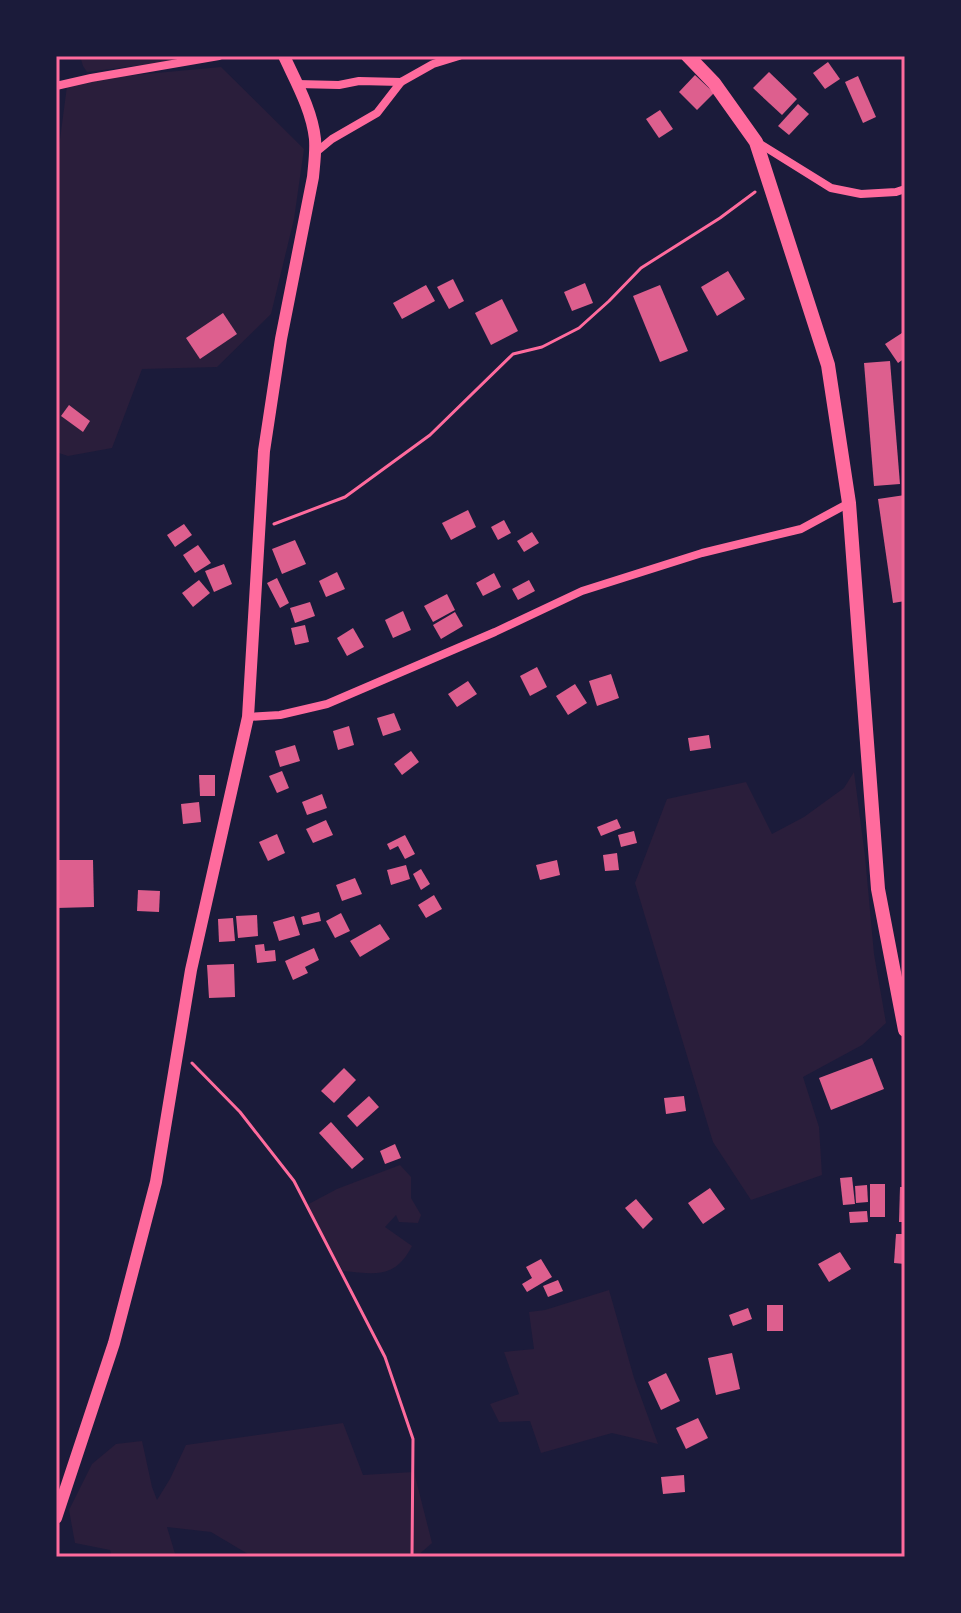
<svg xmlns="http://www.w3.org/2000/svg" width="961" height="1613" viewBox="0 0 961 1613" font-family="'Source Sans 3',sans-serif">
  <rect width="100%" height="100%" fill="#1b1b3a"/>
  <!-- green -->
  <g fill="#2a1e3b">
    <polygon points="80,56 193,56 167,62 87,72 83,66"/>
    <polygon points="221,67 304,149 294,219 271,314 217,367 142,369 112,448 68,456 56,452 56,151 59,147 67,86 113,77"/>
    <polygon points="854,772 865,856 874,954 886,1023 862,1045 803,1077 819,1127 822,1175 751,1200 713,1142 635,883 667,799 746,782 772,834 804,817 844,788"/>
    <path d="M400,1165L411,1177V1198L421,1215L418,1223L399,1222L396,1215L385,1227L412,1246C395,1279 376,1274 343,1271L305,1206L337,1189Z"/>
    <polygon points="609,1290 634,1378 658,1444 612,1433 541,1453 530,1421 499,1422 490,1404 519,1394 504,1352 534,1349 529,1312 545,1310"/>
    <polygon points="343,1423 363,1475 414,1472 432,1543 416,1557 253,1557 211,1532 167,1527 176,1557 112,1557 110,1550 75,1543 69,1510 92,1464 116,1444 142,1441 152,1487 157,1500 170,1479 186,1445"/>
  </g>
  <!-- building -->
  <g fill="#dd5f8e">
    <polygon points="828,62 840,79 825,89 813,73"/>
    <polygon points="769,72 797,99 782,115 753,88"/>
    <polygon points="695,75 714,93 697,110 679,92"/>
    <polygon points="858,76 876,117 863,123 845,82"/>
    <polygon points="798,104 809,114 789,135 778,126"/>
    <polygon points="660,110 673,129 659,138 646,119"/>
    <polygon points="728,271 745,299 717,316 701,287"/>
    <polygon points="453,279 464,301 449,309 437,287"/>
    <polygon points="585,283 593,303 572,311 564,292"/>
    <polygon points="426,285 435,301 402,319 393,303"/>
    <polygon points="660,285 688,351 660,362 633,296"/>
    <polygon points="502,299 518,331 491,345 475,313"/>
    <polygon points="223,313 237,334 200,359 186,338"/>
    <polygon points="905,331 905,358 898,363 885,344"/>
    <polygon points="890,361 900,484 874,486 864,363"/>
    <polygon points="69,405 90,421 83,432 61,416"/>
    <polygon points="905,495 905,601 893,603 878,499"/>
    <polygon points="468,510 476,527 451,540 442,523"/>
    <polygon points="504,520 511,533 498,540 491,527"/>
    <polygon points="184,524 192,535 175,547 167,535"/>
    <polygon points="532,532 539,543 524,552 517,541"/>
    <polygon points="295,540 306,564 282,574 272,549"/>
    <polygon points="198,545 211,563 195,573 183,555"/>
    <polygon points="224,564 232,584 214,592 205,571"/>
    <polygon points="337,572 345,589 326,597 319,581"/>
    <polygon points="494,573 501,587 483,596 476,583"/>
    <polygon points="277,578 289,603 280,608 267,583"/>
    <polygon points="199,580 210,593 193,607 182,593"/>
    <polygon points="529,580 535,591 518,600 512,589"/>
    <polygon points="447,594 455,610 433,622 424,606"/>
    <polygon points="310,602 315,616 295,623 290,608"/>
    <polygon points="403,611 411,630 393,638 385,620"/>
    <polygon points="455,612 463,626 441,639 433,625"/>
    <polygon points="305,625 309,642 295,645 291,628"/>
    <polygon points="353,628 364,647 347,656 337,638"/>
    <polygon points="537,667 547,687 530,696 520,676"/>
    <polygon points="611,674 619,698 597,706 589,681"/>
    <polygon points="468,681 477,694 457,707 448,694"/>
    <polygon points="575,684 587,703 568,715 556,696"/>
    <polygon points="394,713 401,730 383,736 377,718"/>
    <polygon points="349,726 354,745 338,750 333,731"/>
    <polygon points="709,735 711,748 690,751 688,738"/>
    <polygon points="295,745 300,761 280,767 275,751"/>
    <polygon points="411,751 419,762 402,775 394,764"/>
    <polygon points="282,771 289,788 277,793 269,776"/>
    <polygon points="199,775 215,775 215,796 200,796"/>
    <polygon points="322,794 327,808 307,815 302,802"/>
    <polygon points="199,802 201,822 183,824 181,804"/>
    <polygon points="617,819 621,828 601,836 597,827"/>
    <polygon points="326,820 333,835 313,843 306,829"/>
    <polygon points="634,831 637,843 621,847 618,835"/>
    <polygon points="277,834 285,853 268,861 259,842"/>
    <polygon points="405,835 415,854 405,859 398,846 390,850 387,844"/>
    <polygon points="617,853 619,870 605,871 603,855"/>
    <polygon points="56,860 93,860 94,907 56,908"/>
    <polygon points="557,860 560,875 540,880 536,865"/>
    <polygon points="406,865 410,879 391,885 387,870"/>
    <polygon points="421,869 430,884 421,890 413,874"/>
    <polygon points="355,878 362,894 342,901 336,885"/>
    <polygon points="138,890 160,891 159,912 137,911"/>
    <polygon points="434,895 442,909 426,918 418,905"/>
    <polygon points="319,912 321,921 303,925 301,917"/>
    <polygon points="341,913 350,931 335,938 326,921"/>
    <polygon points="257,915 258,936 238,938 236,916"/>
    <polygon points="294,916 300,935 279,941 273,922"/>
    <polygon points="233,918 235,941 219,942 218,919"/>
    <polygon points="380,924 390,939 360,957 350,941"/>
    <polygon points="264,944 265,951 275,950 276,961 257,963 255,945"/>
    <polygon points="314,948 319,960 305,967 308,973 293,980 285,961"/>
    <polygon points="234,964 235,997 209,998 207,965"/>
    <polygon points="872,1058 884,1089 831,1110 819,1078"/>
    <polygon points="344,1068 356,1080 334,1103 321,1091"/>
    <polygon points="369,1096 379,1107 357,1127 347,1116"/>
    <polygon points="684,1096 686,1111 666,1114 664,1098"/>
    <polygon points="331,1122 364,1159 352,1169 319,1133"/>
    <polygon points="395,1144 401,1158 385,1164 380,1151"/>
    <polygon points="852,1177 855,1204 843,1205 840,1178"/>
    <rect x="870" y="1184" width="15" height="33"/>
    <polygon points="867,1185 868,1202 856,1203 855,1186"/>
    <polygon points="900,1187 905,1187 905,1222 899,1222"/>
    <polygon points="710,1188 725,1209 703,1224 688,1203"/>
    <polygon points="636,1199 653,1219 643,1229 625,1208"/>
    <polygon points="867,1211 868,1222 850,1223 849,1212"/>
    <polygon points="896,1234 905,1234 905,1264 894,1263"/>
    <polygon points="840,1252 851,1269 829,1282 818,1264"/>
    <polygon points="541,1259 552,1277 527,1292 522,1284 532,1278 526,1267"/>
    <polygon points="558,1280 563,1291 548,1297 543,1286"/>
    <rect x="767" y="1305" width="16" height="26"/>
    <polygon points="748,1308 752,1319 733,1326 729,1315"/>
    <polygon points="732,1353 740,1389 716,1395 708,1358"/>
    <polygon points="666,1373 680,1401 661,1410 648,1382"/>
    <polygon points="698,1418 708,1438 686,1449 676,1428"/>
    <polygon points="684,1475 685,1492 663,1494 661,1477"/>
  </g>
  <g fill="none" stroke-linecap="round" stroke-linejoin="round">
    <!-- path -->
    <g stroke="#ff6b9d" stroke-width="3">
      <polyline points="274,524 345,497 430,435 513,354 542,347 579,328 609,301 641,268 720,218 755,192"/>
      <polyline points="192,1063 240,1112 294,1181 385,1357 413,1439 412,1557"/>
    </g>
    <!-- minor -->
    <g stroke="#ff6b9d" stroke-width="8">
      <polyline points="297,84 339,85 359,81 401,82 433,64 459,56"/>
      <polyline points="56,86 91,78 219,56"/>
      <polyline points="757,142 831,188 861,194 896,192 905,189"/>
      <polyline points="315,153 332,139 377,113 401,82"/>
      <polyline points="248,717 280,715 327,704 495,632 582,591 702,553 801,529 849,503"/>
    </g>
    <!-- tertiary -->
    <path stroke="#ff6b9d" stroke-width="12" d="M56,1518L114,1343L156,1182L191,970L248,717L264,451L281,339L313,177C314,165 316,152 315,139C312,110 296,82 284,56"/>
    <!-- secondary -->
    <polyline stroke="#ff6b9d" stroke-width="14" points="688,56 714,83 756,142 828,365 849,503 878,889 905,1030"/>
  </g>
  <!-- border -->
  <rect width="961" height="1613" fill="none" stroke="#1b1b3a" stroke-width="116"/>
  <rect x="58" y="58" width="845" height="1497" fill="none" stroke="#ff6b9d" stroke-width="3"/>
</svg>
